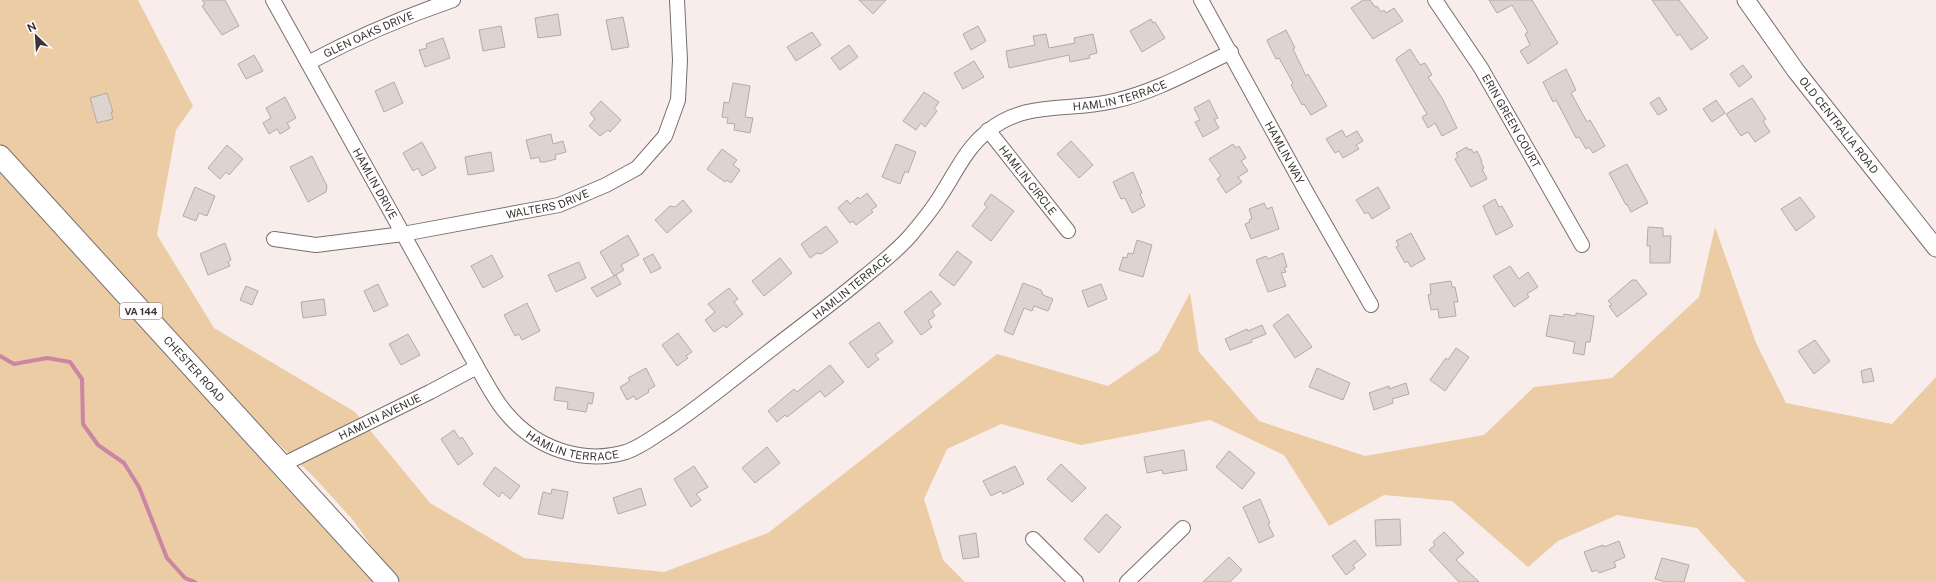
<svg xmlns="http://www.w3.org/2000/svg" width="1936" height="582" viewBox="0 0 1936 582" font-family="'Public Sans',sans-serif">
  <rect width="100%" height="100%" fill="#f8edea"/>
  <!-- green -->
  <g fill="#ebcca5">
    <polygon points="0,0 138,0 193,106 176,130 157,235 214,328 355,412 430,503 524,558 664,572 768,533 997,354 1108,386 1159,351 1190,293 1199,352 1259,421 1365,456 1484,435 1534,387 1612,378 1699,297 1715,227 1756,343 1786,403 1892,424 1936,377 1936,582 1746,582 1697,528 1617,515 1558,541 1528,567 1452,501 1384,495 1329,526 1284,455 1210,420 1081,445 1001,424 947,449 924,499 943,560 965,582 398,582 388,570 353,520 313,476 257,424 0,148"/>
    <polygon points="0,171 198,387 281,482 377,582 0,582"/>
  </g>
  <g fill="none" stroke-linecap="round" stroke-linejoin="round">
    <!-- stream -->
    <polyline stroke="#cc85a2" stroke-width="4" points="0,356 14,364 47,358 70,362 82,379 83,424 98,445 124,463 139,487 167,558 185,578 195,582"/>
  </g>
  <!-- building -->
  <g fill="#ded4cf" stroke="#b4aba5">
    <polygon points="202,0 225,0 239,26 222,35 202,6 205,4"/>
    <polygon points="859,0 886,0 873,14"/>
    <polygon points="1363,0 1370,0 1375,7 1377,6 1381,12 1384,10 1386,13 1394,8 1403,21 1373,39 1351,8"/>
    <polygon points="1489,0 1532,0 1558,43 1528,64 1520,51 1530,45 1525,34 1528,32 1512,5 1497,13"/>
    <polygon points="1652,0 1679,0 1708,38 1691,50 1680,34 1677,36"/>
    <polygon points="558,14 561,35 538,38 535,18"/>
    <polygon points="623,17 629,47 612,50 606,20"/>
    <polygon points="1151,19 1153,23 1155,22 1165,38 1142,52 1130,31"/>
    <polygon points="501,26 505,47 483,51 479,30"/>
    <polygon points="978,26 986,41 971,50 963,34"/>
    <polygon points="1286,30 1295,48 1293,49 1306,76 1308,74 1327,106 1311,115 1304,104 1302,105 1291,85 1293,83 1279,58 1276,59 1268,43 1267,40"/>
    <polygon points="812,32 821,45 796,61 787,47"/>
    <polygon points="1046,34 1049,48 1075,43 1074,38 1093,34 1097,53 1089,55 1090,58 1070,62 1069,55 1009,68 1006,51 1035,45 1033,36"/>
    <polygon points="443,38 450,58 425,67 419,50 427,48 426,44"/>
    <polygon points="849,45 858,57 840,70 831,58"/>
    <polygon points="1410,49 1420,65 1425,63 1432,75 1428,77 1442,98 1457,128 1442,136 1435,123 1428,128 1422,117 1427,114 1396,60 1397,58"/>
    <polygon points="254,55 263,71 246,79 238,64"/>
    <polygon points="974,61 984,77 963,89 954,73"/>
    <polygon points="1743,65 1752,77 1739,87 1730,74"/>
    <polygon points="1566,69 1576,90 1571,93 1587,122 1590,120 1605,146 1593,153 1589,147 1586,149 1579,137 1576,138 1556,100 1553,102 1543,82"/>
    <polygon points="394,82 403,103 384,112 375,91"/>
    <polygon points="733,83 750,86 745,117 753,118 750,133 734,130 735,124 727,123 728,118 722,117 724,102 729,103"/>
    <polygon points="924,92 939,102 934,109 937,111 925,127 921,123 916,130 903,121"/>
    <polygon points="107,93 113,112 111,112 113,119 97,123 90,98"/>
    <polygon points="285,97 296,118 287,123 290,128 280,134 277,129 269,134 263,123 271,118 266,108"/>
    <polygon points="1659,97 1667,110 1658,115 1650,103"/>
    <polygon points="1752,98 1766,119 1763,121 1770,132 1755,142 1748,132 1741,136 1726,114"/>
    <polygon points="1209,100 1218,118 1214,119 1219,128 1203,137 1195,122 1200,120 1194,108"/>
    <polygon points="1716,100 1725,113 1712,122 1703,109"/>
    <polygon points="601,101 621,120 610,132 608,130 600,136 589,126 595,119 590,113"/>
    <polygon points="1342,130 1346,137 1357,131 1363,141 1356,145 1359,149 1343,158 1339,151 1335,153 1326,139"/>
    <polygon points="551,134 553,144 563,141 566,152 555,155 556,159 545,162 540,162 539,157 531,159 526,140"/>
    <polygon points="1071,141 1093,165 1079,178 1057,154"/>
    <polygon points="422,142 436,168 422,176 418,168 413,171 403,153"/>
    <polygon points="896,144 916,152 908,173 905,171 900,184 882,177"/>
    <polygon points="1233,144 1236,148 1239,146 1246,158 1241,161 1248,171 1238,177 1242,182 1226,193 1217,179 1221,176 1209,159"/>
    <polygon points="227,145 243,159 229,175 226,172 220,179 208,168"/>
    <polygon points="1467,147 1468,150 1471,149 1474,153 1477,151 1482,161 1481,162 1484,168 1482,169 1487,179 1471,187 1455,159 1458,157 1456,153"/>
    <polygon points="722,149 737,160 733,165 740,170 731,183 727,180 725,182 707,169"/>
    <polygon points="491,152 494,171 468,175 465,157"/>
    <polygon points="312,156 327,186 326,192 308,202 290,167"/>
    <polygon points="1627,164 1648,203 1631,212 1627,204 1626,205 1609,173"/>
    <polygon points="1133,172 1142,193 1140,194 1145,206 1132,213 1125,198 1121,199 1113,182"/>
    <polygon points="195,187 215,196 207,216 199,213 196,221 183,216"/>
    <polygon points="1378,187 1390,208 1372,219 1368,212 1365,214 1356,200"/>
    <polygon points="867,193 877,206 871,210 873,212 856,225 853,221 850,223 838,208 847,200 850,204 858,197 860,199"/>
    <polygon points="991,194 1014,211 991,241 972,226 987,207 984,204"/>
    <polygon points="1800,197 1815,217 1796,231 1781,209"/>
    <polygon points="1495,199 1499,207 1502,206 1513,226 1496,235 1483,206"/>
    <polygon points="683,200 692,211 667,233 655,220 670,206 675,207"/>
    <polygon points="1264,203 1267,209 1272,207 1279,229 1251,239 1245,224 1250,222 1249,220 1252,219 1249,209"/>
    <polygon points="826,226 838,242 821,254 817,253 810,258 801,244"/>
    <polygon points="1648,227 1663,228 1663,236 1671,236 1670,263 1650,263 1650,246 1647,246"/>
    <polygon points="1411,233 1425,259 1411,267 1407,261 1405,263 1396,247 1399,246 1396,241"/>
    <polygon points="628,235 639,255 621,265 624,270 614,276 600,252"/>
    <polygon points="1137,240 1152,245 1143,277 1119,270 1123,257 1127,258 1128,253 1133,254"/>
    <polygon points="225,243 231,260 228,262 230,266 208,275 200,254"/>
    <polygon points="957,251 972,262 954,286 939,275"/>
    <polygon points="1283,253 1287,267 1284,268 1286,272 1281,273 1286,286 1268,292 1256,260 1266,256 1268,259"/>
    <polygon points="653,254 661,268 651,273 643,259"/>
    <polygon points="492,255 503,277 483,288 471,266"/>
    <polygon points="780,258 792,273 764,296 752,281"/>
    <polygon points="579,262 586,278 556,292 548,275"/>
    <polygon points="1510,266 1519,279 1528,272 1538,287 1527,294 1529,297 1514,307 1493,276"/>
    <polygon points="616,275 621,284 597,297 591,288"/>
    <polygon points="1632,280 1636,280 1647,294 1617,317 1609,306 1612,305 1608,301"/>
    <polygon points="1451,281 1452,287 1455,287 1458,302 1454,302 1456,316 1439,318 1438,309 1431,310 1428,295 1431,294 1430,284"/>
    <polygon points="1023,283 1041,290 1043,295 1053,299 1048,311 1034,306 1032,311 1024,308 1013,335 1004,331"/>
    <polygon points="378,284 388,305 374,312 364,291"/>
    <polygon points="1101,284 1107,299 1088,307 1082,291"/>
    <polygon points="246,286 258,291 252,305 240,300"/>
    <polygon points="729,288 738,299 734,302 743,314 726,328 724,325 714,332 705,320 715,312 708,304"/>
    <polygon points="931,291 941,304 932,311 935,316 928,321 932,327 921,335 904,312"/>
    <polygon points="324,299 326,315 303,318 301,302"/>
    <polygon points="527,303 540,331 522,340 519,334 515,336 504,315"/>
    <polygon points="1576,313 1594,316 1590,342 1586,342 1584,355 1573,353 1575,342 1546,336 1550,315 1563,317 1564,314 1576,316"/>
    <polygon points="1288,314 1312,347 1295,358 1273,325"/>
    <polygon points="879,322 893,342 875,355 879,359 868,368 849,343"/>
    <polygon points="1262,325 1266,334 1251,340 1252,342 1230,350 1225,339 1247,329 1248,331"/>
    <polygon points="678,333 692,352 686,356 688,358 677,366 662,345"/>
    <polygon points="408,334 420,355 401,365 389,344"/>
    <polygon points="1815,340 1830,361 1814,374 1798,351"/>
    <polygon points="1456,348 1469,357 1445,391 1430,380 1446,358 1448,360"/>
    <polygon points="830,365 844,382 825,397 820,391 787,417 785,415 777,422 768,411 794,389 797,392"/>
    <polygon points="646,368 655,386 648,390 649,392 636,400 634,396 627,400 620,387 630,381 628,378"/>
    <polygon points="1317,368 1350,383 1343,400 1309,387"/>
    <polygon points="1871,368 1874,381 1863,383 1861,371"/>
    <polygon points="1406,383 1409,394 1392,399 1393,403 1374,410 1369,393 1389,386 1389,389"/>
    <polygon points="556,387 594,393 592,404 588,403 586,412 567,409 568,402 554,400"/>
    <polygon points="454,430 460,439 462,437 473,454 458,465 441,439"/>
    <polygon points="767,447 780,463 755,483 742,468"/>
    <polygon points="1184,450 1187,470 1163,474 1162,470 1147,473 1144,457"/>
    <polygon points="1229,451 1255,473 1242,489 1216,467"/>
    <polygon points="1061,464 1086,488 1072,502 1047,479"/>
    <polygon points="694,466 708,487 696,494 701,500 691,507 674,479"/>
    <polygon points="1015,466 1024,484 1003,494 1001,491 991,496 983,481"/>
    <polygon points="495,467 520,486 510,499 502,492 499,497 483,484"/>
    <polygon points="641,488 646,505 618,514 613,498"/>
    <polygon points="552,489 568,492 563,519 538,514 543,492 551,494"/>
    <polygon points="1260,499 1270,523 1268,524 1274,536 1259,543 1243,507"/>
    <polygon points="1106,514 1121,527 1099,553 1084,539"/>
    <polygon points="1400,519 1401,545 1376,546 1375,520"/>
    <polygon points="1444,532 1464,553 1456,560 1479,582 1459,582 1429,550 1435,545 1433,542"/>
    <polygon points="976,533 979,557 963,559 959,536"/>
    <polygon points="1355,540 1366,555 1353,565 1355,568 1346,575 1332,556"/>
    <polygon points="1619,541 1625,557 1614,562 1616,567 1599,573 1597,570 1592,572 1584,552 1603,545 1604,547"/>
    <polygon points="1229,557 1242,570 1230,582 1203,582"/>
    <polygon points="1662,558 1689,565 1684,582 1666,582 1655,579"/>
  </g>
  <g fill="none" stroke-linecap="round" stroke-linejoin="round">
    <!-- minor casing -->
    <g stroke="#796f6d" stroke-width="16">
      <g id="minor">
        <path id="s1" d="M273,0L477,367C486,382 495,401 507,414C536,448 582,465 626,452C641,447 653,437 666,429C702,405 734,378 768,352C800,327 833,303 864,277C880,264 896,252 910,236C921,223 932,210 941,195C956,172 966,148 988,131C1026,100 1069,112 1114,101C1155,92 1193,70 1231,52"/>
        <path id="s2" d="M1201,0L1308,195L1371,305"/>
        <path id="s3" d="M1435,0L1481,68L1582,245"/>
        <path id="s4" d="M308,63C355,38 403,17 453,0"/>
        <path id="s5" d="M988,130L1068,231"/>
        <path id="s6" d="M274,239L316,245L403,234L559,205L606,185L637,168L665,136L678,100L680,60L677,0"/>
        <path id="s7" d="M282,465L430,392L477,367"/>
        <polyline points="1033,539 1076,582"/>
        <polyline points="1127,582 1183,528"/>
      </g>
    </g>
    <!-- tertiary casing -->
    <g stroke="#796f6d" stroke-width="19">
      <g id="tertiary">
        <path id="s8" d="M1746,0L1796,71L1936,248"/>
      </g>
    </g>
    <!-- primary casing -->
    <g stroke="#796f6d" stroke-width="23">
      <g id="primary">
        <path id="s9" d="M0,156L388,582"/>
      </g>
    </g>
    <!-- minor -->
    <use href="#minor" stroke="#fff" stroke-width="14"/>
    <!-- tertiary -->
    <use href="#tertiary" stroke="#fff" stroke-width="17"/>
    <!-- primary -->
    <use href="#primary" stroke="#fff" stroke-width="21"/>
  </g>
  <g text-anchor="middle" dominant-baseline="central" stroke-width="3" stroke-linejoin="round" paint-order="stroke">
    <!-- shield labels -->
    <rect fill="#fefcfc" stroke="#757170" stroke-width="1" x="120" y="303" width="42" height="16" rx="3"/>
    <g font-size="10" font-weight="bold" fill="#3a3534">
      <text x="141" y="311">VA 144</text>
    </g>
    <!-- street labels -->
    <g font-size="11" fill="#3a3534" stroke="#fefcfc">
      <text stroke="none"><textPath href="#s4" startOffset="67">GLEN OAKS DRIVE</textPath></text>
      <text stroke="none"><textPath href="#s1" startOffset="1235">HAMLIN TERRACE</textPath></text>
      <text stroke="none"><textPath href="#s3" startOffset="143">ERIN GREEN COURT</textPath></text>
      <text stroke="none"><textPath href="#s8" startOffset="156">OLD CENTRALIA ROAD</textPath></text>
      <text stroke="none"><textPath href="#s2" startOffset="174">HAMLIN WAY</textPath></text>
      <text stroke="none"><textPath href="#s5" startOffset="64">HAMLIN CIRCLE</textPath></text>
      <text stroke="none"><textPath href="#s1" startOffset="210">HAMLIN DRIVE</textPath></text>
      <text stroke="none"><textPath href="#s6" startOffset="278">WALTERS DRIVE</textPath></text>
      <text stroke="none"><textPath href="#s1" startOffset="888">HAMLIN TERRACE</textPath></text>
      <text stroke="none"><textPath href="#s9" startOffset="288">CHESTER ROAD</textPath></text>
      <text stroke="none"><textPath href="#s7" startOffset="109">HAMLIN AVENUE</textPath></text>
      <text stroke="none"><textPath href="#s1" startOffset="552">HAMLIN TERRACE</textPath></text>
    </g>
  </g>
  <!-- north arrow -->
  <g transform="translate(36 36) rotate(335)" stroke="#fefcfc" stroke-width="3" paint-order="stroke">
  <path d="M0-3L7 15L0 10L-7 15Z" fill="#3a3534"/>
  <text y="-6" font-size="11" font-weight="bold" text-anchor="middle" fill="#3a3534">N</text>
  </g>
</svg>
